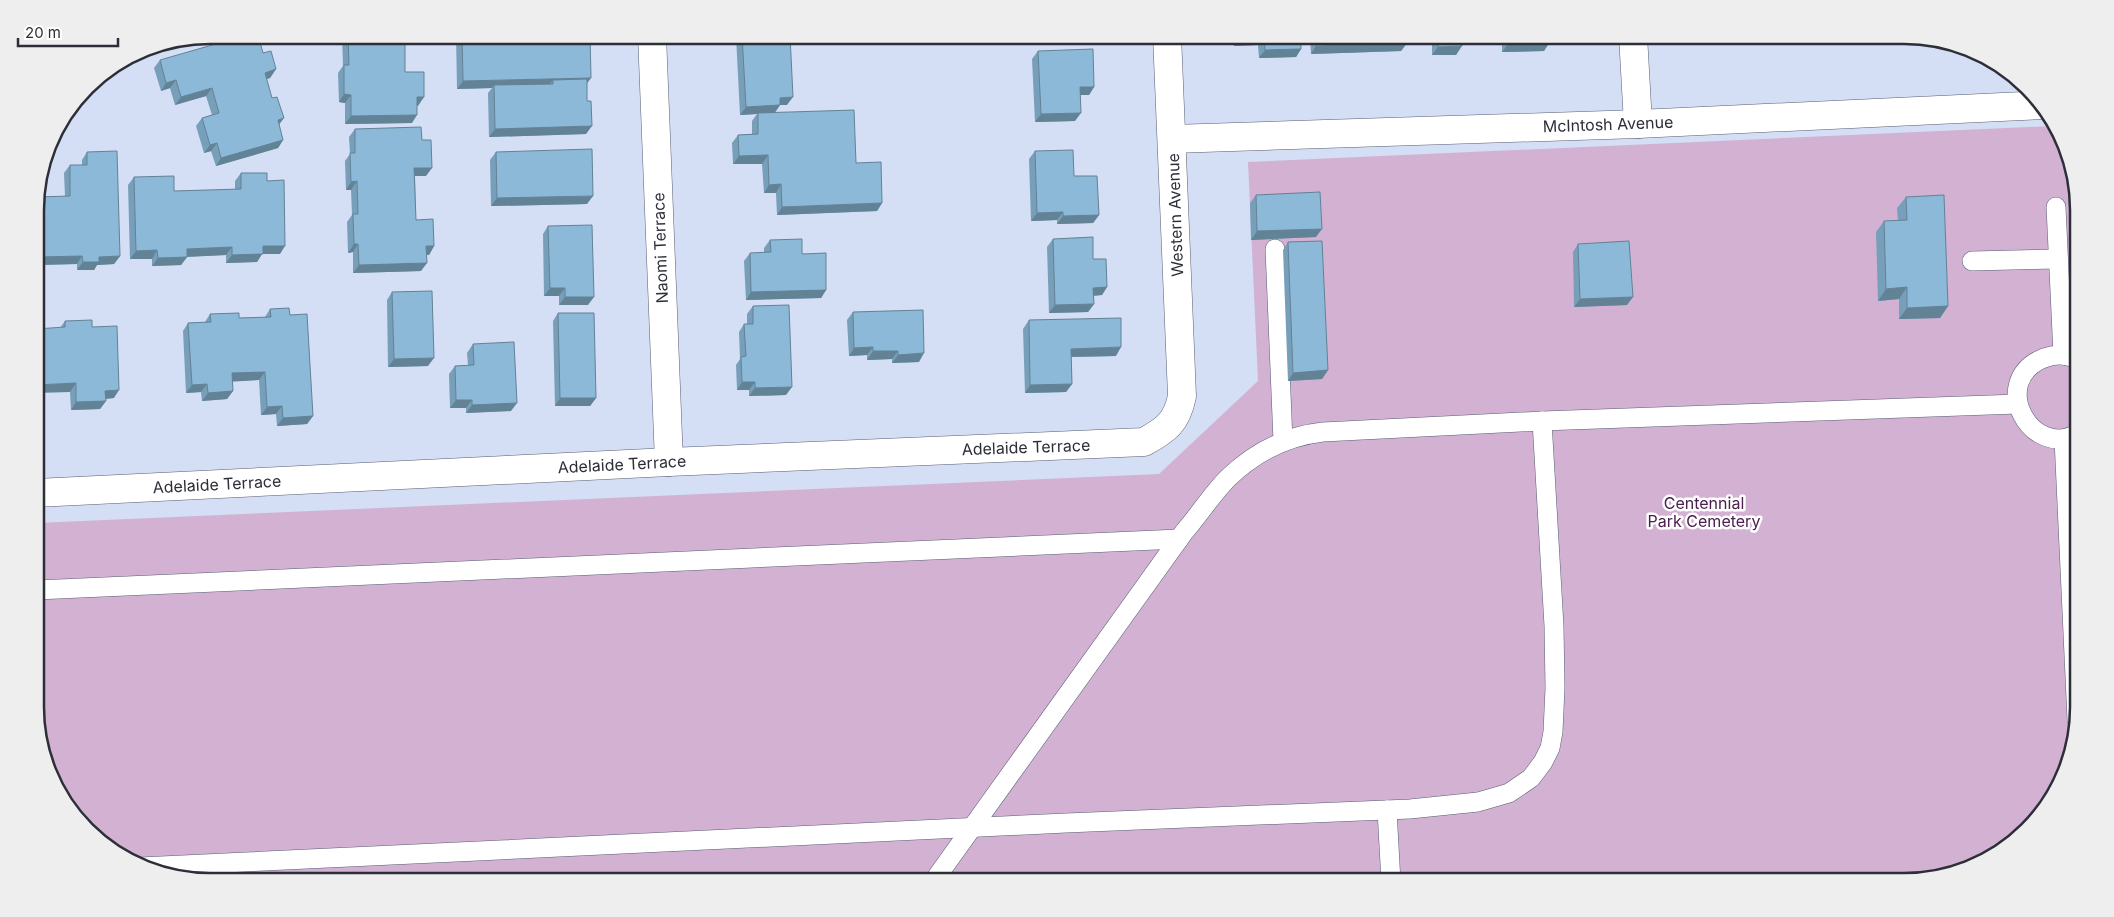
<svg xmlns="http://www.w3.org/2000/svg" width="2114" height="917" viewBox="0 0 2114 917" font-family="Inter,sans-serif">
  <rect width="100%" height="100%" fill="#d4def5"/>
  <!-- green -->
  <polygon fill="#d2b1d3" points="2052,126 2078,187 2079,708 2066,774 2043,814 2002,852 1915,882 210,882 143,869 71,814 37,730 36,523 1159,474 1258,381 1248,162"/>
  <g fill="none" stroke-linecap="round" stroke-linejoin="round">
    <!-- lane casing -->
    <g stroke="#565e72" stroke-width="20">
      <g id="lane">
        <polyline points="2056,207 2063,355"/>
        <polyline points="1275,249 1283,441"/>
        <polyline points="1972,261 2058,259"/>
        <path d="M2078,360C2068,354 2055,354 2044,358C1987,381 2032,461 2078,433"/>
        <polyline points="2064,439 2077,720"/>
        <polyline points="36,590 1179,539"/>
        <polyline points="1387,810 1391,882"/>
        <polyline points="140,867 1066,823 1410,809 1478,802 1509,793 1531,778 1543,762 1550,748 1553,732 1555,688 1554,626 1542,421"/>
        <path d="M933,882L1184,532C1199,515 1212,494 1228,478C1254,453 1287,436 1323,432L1542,421L2018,404"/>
      </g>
    </g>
    <!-- street casing -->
    <g stroke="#565e72" stroke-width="29">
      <g id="street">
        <polyline points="652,35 669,462"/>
        <polyline points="1633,35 1638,124"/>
        <polyline points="1172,139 1638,124 2044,105"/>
        <path d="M36,493L669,462L1144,442C1166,430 1177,422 1182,396L1167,35"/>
      </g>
    </g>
    <!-- lane -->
    <use href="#lane" stroke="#fff" stroke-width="19"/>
    <!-- street -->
    <use href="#street" stroke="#fff" stroke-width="28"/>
  </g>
  <!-- wall -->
  <g fill="#789fb9">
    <polygon points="342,35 405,35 405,72 418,106 417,106 412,123 345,124 345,103 339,102 338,73 343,66"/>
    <polygon points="456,35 590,35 587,83 586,134 489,137 488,93 492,88 457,89"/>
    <polygon points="737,35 790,35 787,105 780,105 775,113 856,163 882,203 877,211 777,215 776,193 764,193 762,164 733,164 732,143 738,135 752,134 752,121 757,114 740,115 736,36"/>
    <polygon points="1027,35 1095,35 1089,44 1027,45"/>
    <polygon points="1234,35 1305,35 1301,41 1301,49 1296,57 1259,58 1258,45 1234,46"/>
    <polygon points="1310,35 1407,35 1407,43 1401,51 1311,54"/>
    <polygon points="1432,35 1492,35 1487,43 1462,44 1456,55 1432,55"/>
    <polygon points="1502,35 1550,35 1544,51 1502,52"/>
    <polygon points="1038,51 1094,87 1089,95 1080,95 1075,121 1035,122 1032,59"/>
    <polygon points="263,53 276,69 270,78 266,79 283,140 278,148 216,166 211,151 204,153 196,126 202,118 212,115 206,96 175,105 170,88 161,91 154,68 160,60"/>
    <polygon points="355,129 422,140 426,176 415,176 416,220 434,246 429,255 426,254 421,271 353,273 353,252 348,253 347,222 352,215 351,190 346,190 345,161 350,154 349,137"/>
    <polygon points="1035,151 1099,215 1093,223 1057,224 1057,220 1031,221 1029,159"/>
    <polygon points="87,152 120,256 114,264 97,265 94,270 77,270 77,264 36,265 65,196 64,173 70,165 82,165 82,160"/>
    <polygon points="496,152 587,204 491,206 490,160"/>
    <polygon points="241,173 267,181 280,254 262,254 257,262 226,263 226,255 187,257 181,265 152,266 152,259 130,259 128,185 134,177 174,191 235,190 235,181"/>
    <polygon points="1256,195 1316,237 1251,240 1250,203"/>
    <polygon points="1906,197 1948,306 1940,318 1899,319 1899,299 1878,301 1876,232 1884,221 1898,221 1897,208"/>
    <polygon points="548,226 588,305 559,305 559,296 544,296 543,234"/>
    <polygon points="1053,239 1107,287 1102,295 1093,296 1094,304 1088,312 1049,313 1047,247"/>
    <polygon points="770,240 802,254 826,290 821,298 746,300 744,261 750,253 764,253 764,248"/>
    <polygon points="1288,242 1328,370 1322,379 1288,381 1283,250"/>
    <polygon points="1578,244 1627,305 1574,307 1573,252"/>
    <polygon points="392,292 428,366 388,367 387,300"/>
    <polygon points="753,306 786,395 749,396 749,390 737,390 736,365 740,359 739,332 744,324 747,324 747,314"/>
    <polygon points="270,309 290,315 313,416 307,424 277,426 276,414 261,415 259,380 232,381 233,391 227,399 202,401 201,392 186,393 183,331 188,323 205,322 210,314 239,318 265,317"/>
    <polygon points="853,312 919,362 892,363 892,359 867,360 867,355 849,356 847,320"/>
    <polygon points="558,313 596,398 590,406 555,406 553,321"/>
    <polygon points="1029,320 1116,356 1071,357 1072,384 1066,392 1025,393 1023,329"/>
    <polygon points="65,321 92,327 114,398 106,399 106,401 100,409 71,410 70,392 60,328"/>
    <polygon points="473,344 511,411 466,413 466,408 450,408 449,374 455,366 468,365 467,353"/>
  </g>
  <!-- shaded-wall -->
  <g fill="#628296">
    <polygon points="1300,35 1305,35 1300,42"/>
    <polygon points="1492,35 1487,43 1456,44 1462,36"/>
    <polygon points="1809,35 1863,35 1862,37 1806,39"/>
    <polygon points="1095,36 1089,44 1027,45 1033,37"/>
    <polygon points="1264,37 1258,45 1234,46 1240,38"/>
    <polygon points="1550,42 1544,51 1502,52 1508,44"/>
    <polygon points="1407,43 1401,51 1311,54 1316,46"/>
    <polygon points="1462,46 1456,55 1432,55 1438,47"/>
    <polygon points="1301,49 1296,57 1259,58 1265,50"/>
    <polygon points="276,69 270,78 259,81 265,73"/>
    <polygon points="591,78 585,86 553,84 553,80 548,87 494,85 492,88 457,89 463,81"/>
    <polygon points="176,80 170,88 161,91 166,83"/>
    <polygon points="1080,87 1094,87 1089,95 1074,95"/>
    <polygon points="212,88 206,96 175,105 181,97"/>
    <polygon points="344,94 351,95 345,103 339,102"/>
    <polygon points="417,97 424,97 418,106 412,105"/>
    <polygon points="793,97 787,105 777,105 780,105 774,113 740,115 746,107 780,98"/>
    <polygon points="1081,113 1075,121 1035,122 1041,114"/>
    <polygon points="417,115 412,123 345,124 351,116"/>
    <polygon points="284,118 278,126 278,120"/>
    <polygon points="592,126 586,134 489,137 495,129"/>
    <polygon points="283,140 278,148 216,166 221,158"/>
    <polygon points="217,143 211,151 204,153 210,145"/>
    <polygon points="768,155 762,164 733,164 739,156"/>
    <polygon points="414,168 432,168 426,176 409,176"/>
    <polygon points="357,181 351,190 346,190 351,182"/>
    <polygon points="781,184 776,193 764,193 769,185"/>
    <polygon points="593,196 587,204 491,206 497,198"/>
    <polygon points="882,203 877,211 777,215 782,207"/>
    <polygon points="1063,212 1057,220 1031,221 1037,213"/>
    <polygon points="1099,215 1093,223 1057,224 1063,216"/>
    <polygon points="1322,229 1316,237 1251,240 1257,231"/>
    <polygon points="354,244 358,244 353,252 348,253"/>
    <polygon points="263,246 285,246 280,254 262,254 257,262 226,263 232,255"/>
    <polygon points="426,246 434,246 429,255 420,254"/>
    <polygon points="232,247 226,255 181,257 187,249"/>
    <polygon points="157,250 152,259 130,259 136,251"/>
    <polygon points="82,256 77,264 36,265 36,266 36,260 38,257"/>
    <polygon points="120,256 114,264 97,265 94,270 77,270 83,262 99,257"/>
    <polygon points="187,257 181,265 152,266 158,258"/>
    <polygon points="427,263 421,271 353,273 359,265"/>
    <polygon points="1107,287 1102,295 1087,296 1093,288"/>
    <polygon points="1907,287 1899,299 1878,301 1886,289"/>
    <polygon points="550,288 565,288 559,296 544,296"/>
    <polygon points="826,290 821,298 746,300 751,292"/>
    <polygon points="565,297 594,297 588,305 559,305"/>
    <polygon points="1633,297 1627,305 1574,307 1580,299"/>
    <polygon points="1094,304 1088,312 1049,313 1055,305"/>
    <polygon points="1948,306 1940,318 1899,319 1907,308"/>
    <polygon points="873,347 867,355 849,356 854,348"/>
    <polygon points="1121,347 1116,356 1065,357 1071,349"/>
    <polygon points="873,351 898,351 892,359 867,360"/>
    <polygon points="924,353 919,362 892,363 898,355"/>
    <polygon points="434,358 428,366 388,367 394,359"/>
    <polygon points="1328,370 1322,379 1288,381 1293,373"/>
    <polygon points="265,372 259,380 226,382 232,373"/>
    <polygon points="742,382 755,382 749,390 737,390"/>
    <polygon points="76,383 70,392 36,393 36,385"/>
    <polygon points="207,384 201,392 186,393 192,385"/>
    <polygon points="1072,384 1066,392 1025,393 1030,385"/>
    <polygon points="792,387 786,395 749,396 755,388"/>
    <polygon points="119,390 114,398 100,399 105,391"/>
    <polygon points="233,391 227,399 202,401 208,393"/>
    <polygon points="560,398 596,398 590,406 555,406"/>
    <polygon points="456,400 472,400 466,408 450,408"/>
    <polygon points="106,401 100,409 71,410 76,402"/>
    <polygon points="517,403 511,411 466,413 472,405"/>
    <polygon points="282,406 276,414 261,415 267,407"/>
    <polygon points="313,416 307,424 277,426 283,418"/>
  </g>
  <!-- building -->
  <g fill="#8cb9d7" stroke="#628296">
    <polygon points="247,35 258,35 263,53 271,51 276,69 265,73 272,98 277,97 284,118 278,120 283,140 221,158 217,143 210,145 202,118 219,113 212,88 181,97 176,80 166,83 160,60"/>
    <polygon points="348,35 405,35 405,72 424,72 424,97 417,97 417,115 351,116 351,95 344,94 344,65 349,65"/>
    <polygon points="462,35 590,35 591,78 463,81"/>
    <polygon points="742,35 790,35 793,97 780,98 780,105 746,107"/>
    <polygon points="1033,35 1095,35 1095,36 1033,37"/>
    <polygon points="1240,35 1301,35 1301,49 1265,50 1264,37 1240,38"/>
    <polygon points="1316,35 1407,35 1407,43 1316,46"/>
    <polygon points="1438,35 1492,35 1462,36 1462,46 1438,47"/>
    <polygon points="1508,35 1550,35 1550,42 1508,44"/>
    <polygon points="1093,49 1094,87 1080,87 1081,113 1041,114 1038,51"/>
    <polygon points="587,79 587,101 591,101 592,126 495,129 494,85 553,84 553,80"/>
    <polygon points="854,110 856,163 881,162 882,203 782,207 781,184 769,185 768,155 739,156 738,135 758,134 758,113"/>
    <polygon points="421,127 422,140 431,140 432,168 414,168 416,220 433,219 434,246 426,246 427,263 359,265 358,244 354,244 353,214 358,214 357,181 351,182 350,153 355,153 355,129"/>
    <polygon points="592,149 593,196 497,198 496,152"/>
    <polygon points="1073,150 1074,176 1097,176 1099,215 1063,216 1063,212 1037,213 1035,151"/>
    <polygon points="117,151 120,256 99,257 99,262 83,262 82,256 38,257 37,263 36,263 36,197 70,196 70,165 87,165 87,152"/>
    <polygon points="241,173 267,173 267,181 284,180 285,246 263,246 263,254 232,255 232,247 187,249 187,257 158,258 157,250 136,251 134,177 174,176 174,191 241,189"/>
    <polygon points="1320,192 1322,229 1257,231 1256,195"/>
    <polygon points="1944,195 1948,306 1907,308 1907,287 1886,289 1884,221 1907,220 1906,197"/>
    <polygon points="592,225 594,297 565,297 565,288 550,288 548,226"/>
    <polygon points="1093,237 1093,259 1106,259 1107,287 1093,288 1094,304 1055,305 1053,239"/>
    <polygon points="802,239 802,254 826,253 826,290 751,292 750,253 771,252 770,240"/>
    <polygon points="1322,241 1328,370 1293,373 1288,242"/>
    <polygon points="1629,241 1633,297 1580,299 1578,244"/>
    <polygon points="432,291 434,358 394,359 392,292"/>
    <polygon points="789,305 792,387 755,388 755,382 742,382 741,357 746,356 744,324 753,324 753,306"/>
    <polygon points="289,308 290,315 307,314 313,416 283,418 282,406 267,407 265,372 232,373 233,391 208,393 207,384 192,385 188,323 211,322 210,314 239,313 239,318 271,317 270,309"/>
    <polygon points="923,310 924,353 898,355 898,351 873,351 873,347 854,348 853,312"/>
    <polygon points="558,313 594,313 596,398 560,398"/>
    <polygon points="1121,318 1121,347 1071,349 1072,384 1030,385 1029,320"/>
    <polygon points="92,320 92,327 117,326 119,390 105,391 106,401 76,402 76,383 36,385 36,329 65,327 65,321"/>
    <polygon points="514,342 517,403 472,405 472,400 456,400 455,366 474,365 473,344"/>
  </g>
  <g text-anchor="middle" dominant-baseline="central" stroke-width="5" stroke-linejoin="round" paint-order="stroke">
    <!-- street labels -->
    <g font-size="16" fill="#2c2f38" stroke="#fff">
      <text transform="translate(1608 124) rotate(-2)">McIntosh Avenue</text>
      <text transform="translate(1175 215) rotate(-92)">Western Avenue</text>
      <text transform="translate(660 248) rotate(-92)">Naomi Terrace</text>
      <text transform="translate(1026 447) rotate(-2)">Adelaide Terrace</text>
      <text transform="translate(622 464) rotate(-3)">Adelaide Terrace</text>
      <text transform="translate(217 484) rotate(-3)">Adelaide Terrace</text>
    </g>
    <!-- park labels -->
    <g font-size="16" fill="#4c204f" stroke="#fff">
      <text x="1704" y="503">Centennial<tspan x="1704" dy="18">Park Cemetery</tspan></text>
    </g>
  </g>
  <!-- crop -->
  <path d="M0 0H2114V917H0ZM210 44H1904A166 166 0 0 1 2070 210V707A166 166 0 0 1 1904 873H210A166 166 0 0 1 44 707V210A166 166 0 0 1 210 44Z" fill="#eeeeef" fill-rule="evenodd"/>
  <path fill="none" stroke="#2c2f38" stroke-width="2.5" d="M210 44H1904A166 166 0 0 1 2070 210V707A166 166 0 0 1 1904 873H210A166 166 0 0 1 44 707V210A166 166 0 0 1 210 44Z"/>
  <!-- scale -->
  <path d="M18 38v8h100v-8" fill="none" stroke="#2c2f38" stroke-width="2.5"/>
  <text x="25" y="38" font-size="15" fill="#2c2f38" stroke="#ffffff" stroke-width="4" paint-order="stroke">20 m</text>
</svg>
